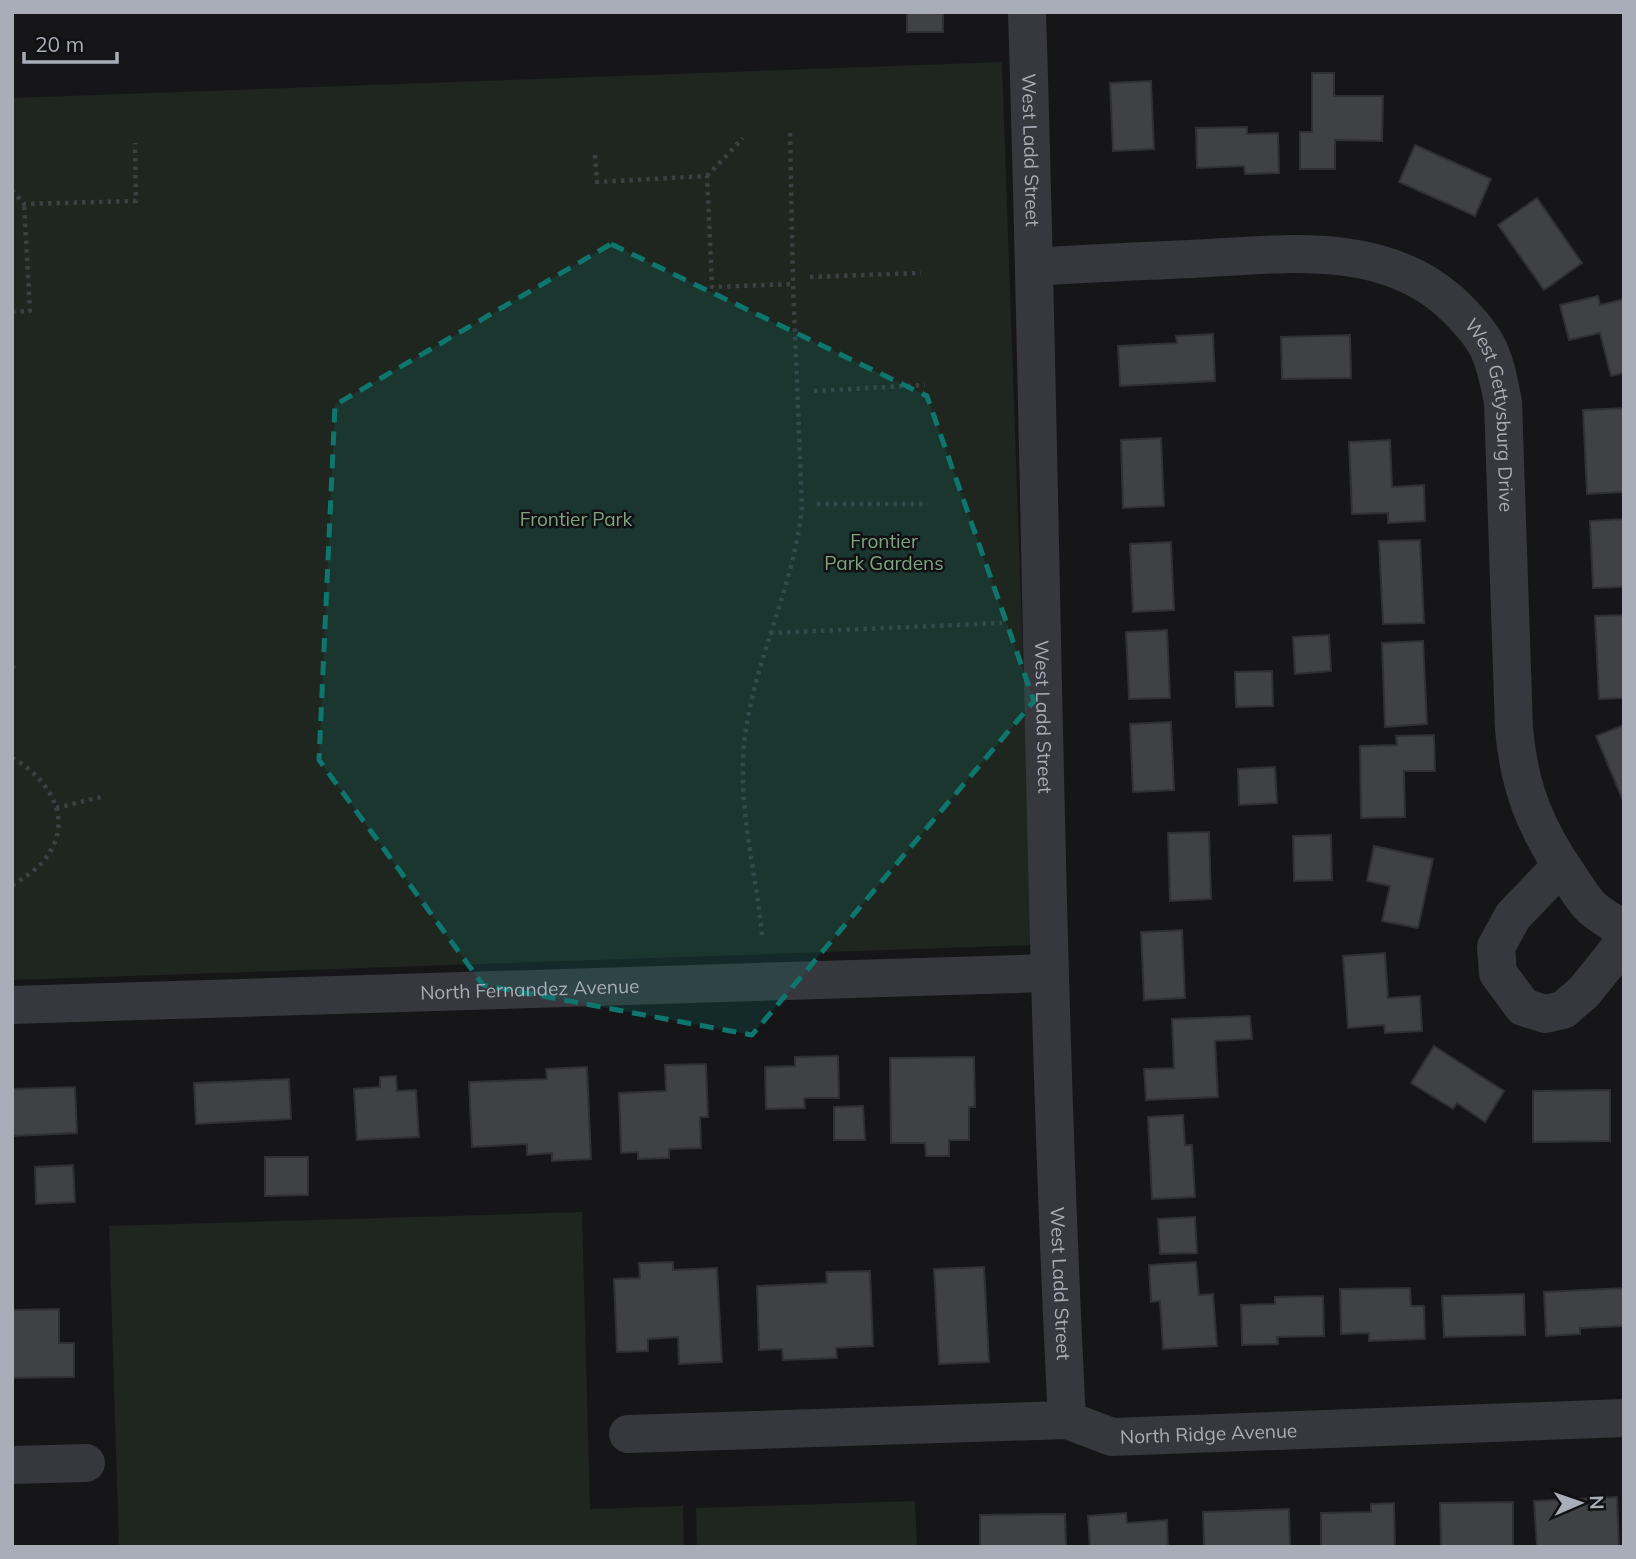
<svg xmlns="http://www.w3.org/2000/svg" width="1636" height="1559" viewBox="0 0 1636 1559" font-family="Mulish,sans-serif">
  <rect width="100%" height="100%" fill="#161618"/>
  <!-- green -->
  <g fill="#1e261f">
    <polygon points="1002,62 1033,945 12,980 12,98"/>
    <polygon points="582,1212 590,1509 683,1506 684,1547 119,1547 109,1226"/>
    <polygon points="915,1501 917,1547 697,1547 696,1508"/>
  </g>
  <!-- building -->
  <g fill="#404145" stroke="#303034" stroke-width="2">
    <rect x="907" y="12" width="36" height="20"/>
    <polygon points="1312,73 1334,73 1334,96 1383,96 1382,141 1335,140 1335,169 1300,169 1300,132 1312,132"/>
    <polygon points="1151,81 1154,149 1113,151 1110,83"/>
    <polygon points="1247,127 1247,134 1278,133 1279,173 1245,174 1244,166 1197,168 1196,128"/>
    <polygon points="1415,145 1491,179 1475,216 1399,182"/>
    <polygon points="1537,198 1582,263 1544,290 1498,225"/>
    <polygon points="1598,296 1600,305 1624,299 1624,373 1611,376 1600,333 1569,340 1560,305"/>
    <polygon points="1213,334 1215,381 1120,386 1118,346 1177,343 1176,336"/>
    <polygon points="1350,335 1351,378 1282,379 1281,337"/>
    <polygon points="1624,408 1624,492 1587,494 1583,410"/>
    <polygon points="1161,438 1164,506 1123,508 1121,440"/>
    <polygon points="1390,440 1392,487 1424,485 1425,521 1388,523 1388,513 1352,514 1349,442"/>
    <polygon points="1624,519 1624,587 1593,588 1590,521"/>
    <polygon points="1420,540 1424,623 1383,624 1379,541"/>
    <polygon points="1171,542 1174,610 1133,612 1130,544"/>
    <polygon points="1624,615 1624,698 1599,699 1595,616"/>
    <polygon points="1167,630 1170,698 1129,699 1126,632"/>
    <polygon points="1329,635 1331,671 1295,674 1293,637"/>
    <polygon points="1423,641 1427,724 1385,727 1382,643"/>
    <polygon points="1272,671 1273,706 1236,707 1235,672"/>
    <polygon points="1171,722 1174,790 1133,792 1130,724"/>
    <polygon points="1624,725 1624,803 1596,736"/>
    <polygon points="1434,735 1435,771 1404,771 1405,817 1361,818 1360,746 1397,745 1396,736"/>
    <polygon points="1275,767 1277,803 1239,805 1238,769"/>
    <polygon points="1209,832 1211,899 1170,901 1168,833"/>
    <polygon points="1331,835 1332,880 1294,881 1293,836"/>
    <polygon points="1374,846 1433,859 1418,928 1382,921 1390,886 1367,881"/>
    <polygon points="1182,930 1185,998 1144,1000 1141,932"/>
    <polygon points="1385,953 1388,998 1420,996 1422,1031 1385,1033 1384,1025 1348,1028 1343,956"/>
    <polygon points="1250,1016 1252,1039 1215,1041 1218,1097 1146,1100 1144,1069 1174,1068 1172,1019"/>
    <polygon points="1434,1046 1504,1091 1485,1122 1457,1103 1453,1109 1411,1083"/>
    <polygon points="838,1056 839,1098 804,1098 805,1108 766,1109 765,1067 795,1066 795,1057"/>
    <polygon points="974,1057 975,1107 969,1107 969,1140 949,1140 949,1156 926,1156 925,1143 891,1143 890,1058"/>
    <polygon points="706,1064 708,1117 700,1117 701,1148 669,1149 669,1158 638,1159 638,1152 621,1153 619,1093 666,1091 665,1065"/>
    <polygon points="587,1067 591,1159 552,1161 552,1153 527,1155 527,1144 472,1147 469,1082 547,1079 546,1069"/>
    <polygon points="396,1076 397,1091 416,1090 419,1137 357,1140 354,1089 380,1087 380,1077"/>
    <polygon points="289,1079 291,1119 196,1124 194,1083"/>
    <polygon points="75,1087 77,1133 12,1136 12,1089"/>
    <polygon points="1610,1090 1610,1141 1533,1142 1533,1091"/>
    <polygon points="863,1106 865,1140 834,1140 834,1107"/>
    <polygon points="1183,1115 1185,1145 1192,1145 1195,1197 1152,1199 1148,1117"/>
    <polygon points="265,1157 308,1157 308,1195 265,1196"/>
    <polygon points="73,1165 75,1202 36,1204 35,1167"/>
    <polygon points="1195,1217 1197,1253 1160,1254 1158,1219"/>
    <polygon points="673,1262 673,1270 717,1268 722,1362 679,1364 678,1337 648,1339 648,1351 617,1352 614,1279 640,1278 639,1263"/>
    <polygon points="1196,1262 1199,1295 1213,1294 1217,1346 1163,1349 1160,1301 1151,1302 1149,1265"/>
    <polygon points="984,1267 989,1362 939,1364 934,1269"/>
    <polygon points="870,1271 873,1346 836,1348 837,1358 783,1360 782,1349 759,1350 757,1286 827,1283 826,1272"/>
    <polygon points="1410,1288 1411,1306 1424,1306 1425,1339 1369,1341 1369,1333 1341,1334 1340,1289"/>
    <polygon points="1624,1288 1624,1326 1580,1328 1580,1334 1546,1336 1544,1292"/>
    <polygon points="1524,1294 1525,1335 1444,1337 1442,1296"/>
    <polygon points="1323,1296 1324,1336 1277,1337 1278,1344 1242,1345 1241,1305 1275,1304 1275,1297"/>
    <polygon points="59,1309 59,1343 74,1343 74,1377 12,1378 12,1310"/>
    <polygon points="1617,1497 1619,1547 1537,1547 1534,1501"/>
    <polygon points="1513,1502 1513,1547 1441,1547 1440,1503"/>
    <polygon points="1394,1503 1395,1547 1321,1547 1321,1513 1371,1512 1371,1504"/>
    <polygon points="1289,1509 1290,1547 1204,1547 1203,1512"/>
    <polygon points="1126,1513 1127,1523 1167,1520 1168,1547 1090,1547 1088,1516"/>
    <polygon points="1065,1514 1066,1547 980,1547 980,1515"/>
  </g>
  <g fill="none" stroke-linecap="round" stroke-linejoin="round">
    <!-- path -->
    <g stroke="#3d3f44" stroke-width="4.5" stroke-dasharray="3.5 5" stroke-linecap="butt">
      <polyline points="595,155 597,182 707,176 712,287 793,284"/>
      <polyline points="707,176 743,138"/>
      <polyline points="12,190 24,204 136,201 135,143"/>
      <polyline points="810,277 921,273"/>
      <polyline points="12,312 30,311 24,204"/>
      <polyline points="814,391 925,385"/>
      <polyline points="817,504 928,504"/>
      <polyline points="770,633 1002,623"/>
      <polyline points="12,668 17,664"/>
      <path d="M12,758C41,773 70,809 54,844C46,863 30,875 12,885"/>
      <polyline points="56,808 101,797"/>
      <path d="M762,935C756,871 738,809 744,745C752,663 794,589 802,507L793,284L790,130"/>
    </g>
    <!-- minor -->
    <g stroke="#37383d" stroke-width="38">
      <path id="s1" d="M1027,12C1042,481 1043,951 1067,1420"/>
      <path id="s2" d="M1035,267C1093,263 1152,261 1210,258C1292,253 1383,243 1449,301C1463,314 1478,329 1487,346C1496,363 1499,383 1503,402L1514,729C1519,787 1536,830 1570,878C1576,887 1582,897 1589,905C1598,915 1613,922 1624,930"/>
      <polyline points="1561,866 1513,916 1496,947 1498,973 1523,1007 1545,1014 1563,1010 1584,992 1624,942"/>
      <path id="s3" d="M12,1005L1049,973"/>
      <path id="s4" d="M628,1434L1067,1420L1112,1437L1624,1418"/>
      <polyline points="12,1465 86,1463"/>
    </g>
  </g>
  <!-- marked area -->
  <path fill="#0f766e" fill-opacity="0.2" stroke="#0f766e" stroke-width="5" stroke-dasharray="14 9" stroke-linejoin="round" d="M611,244L927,396L1034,701L752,1035L483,985L319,760L335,405Z"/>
  <g text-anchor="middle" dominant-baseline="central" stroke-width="5" stroke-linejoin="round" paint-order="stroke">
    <!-- street labels -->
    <g font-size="19" fill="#a8adb8" stroke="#111113">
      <text stroke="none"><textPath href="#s1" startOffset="138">West Ladd Street</textPath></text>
      <text stroke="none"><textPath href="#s2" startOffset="553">West Gettysburg Drive</textPath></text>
      <text stroke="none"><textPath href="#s1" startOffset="705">West Ladd Street</textPath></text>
      <text stroke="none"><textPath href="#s3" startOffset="518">North Fernandez Avenue</textPath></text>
      <text stroke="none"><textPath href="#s1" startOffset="1272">West Ladd Street</textPath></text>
      <text stroke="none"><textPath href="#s4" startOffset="584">North Ridge Avenue</textPath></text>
    </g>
    <!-- park labels -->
    <g font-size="19" fill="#7fa381" stroke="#111113">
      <text x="576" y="519">Frontier Park</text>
      <text x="884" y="541">Frontier<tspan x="884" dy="22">Park Gardens</tspan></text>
    </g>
  </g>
  <!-- border -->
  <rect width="1636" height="1559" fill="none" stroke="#a8adb8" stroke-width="28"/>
  <!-- north arrow -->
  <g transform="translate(1580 1503) rotate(88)" stroke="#111113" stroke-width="5" paint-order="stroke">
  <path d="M0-5L12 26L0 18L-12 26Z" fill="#a8adb8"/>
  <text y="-10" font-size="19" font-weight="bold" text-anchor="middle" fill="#a8adb8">N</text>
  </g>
  <!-- scale -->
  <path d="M24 52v10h93v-10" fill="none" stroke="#a8adb8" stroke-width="3.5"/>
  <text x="35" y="52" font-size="21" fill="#a8adb8" stroke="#111113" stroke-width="5" paint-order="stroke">20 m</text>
</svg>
